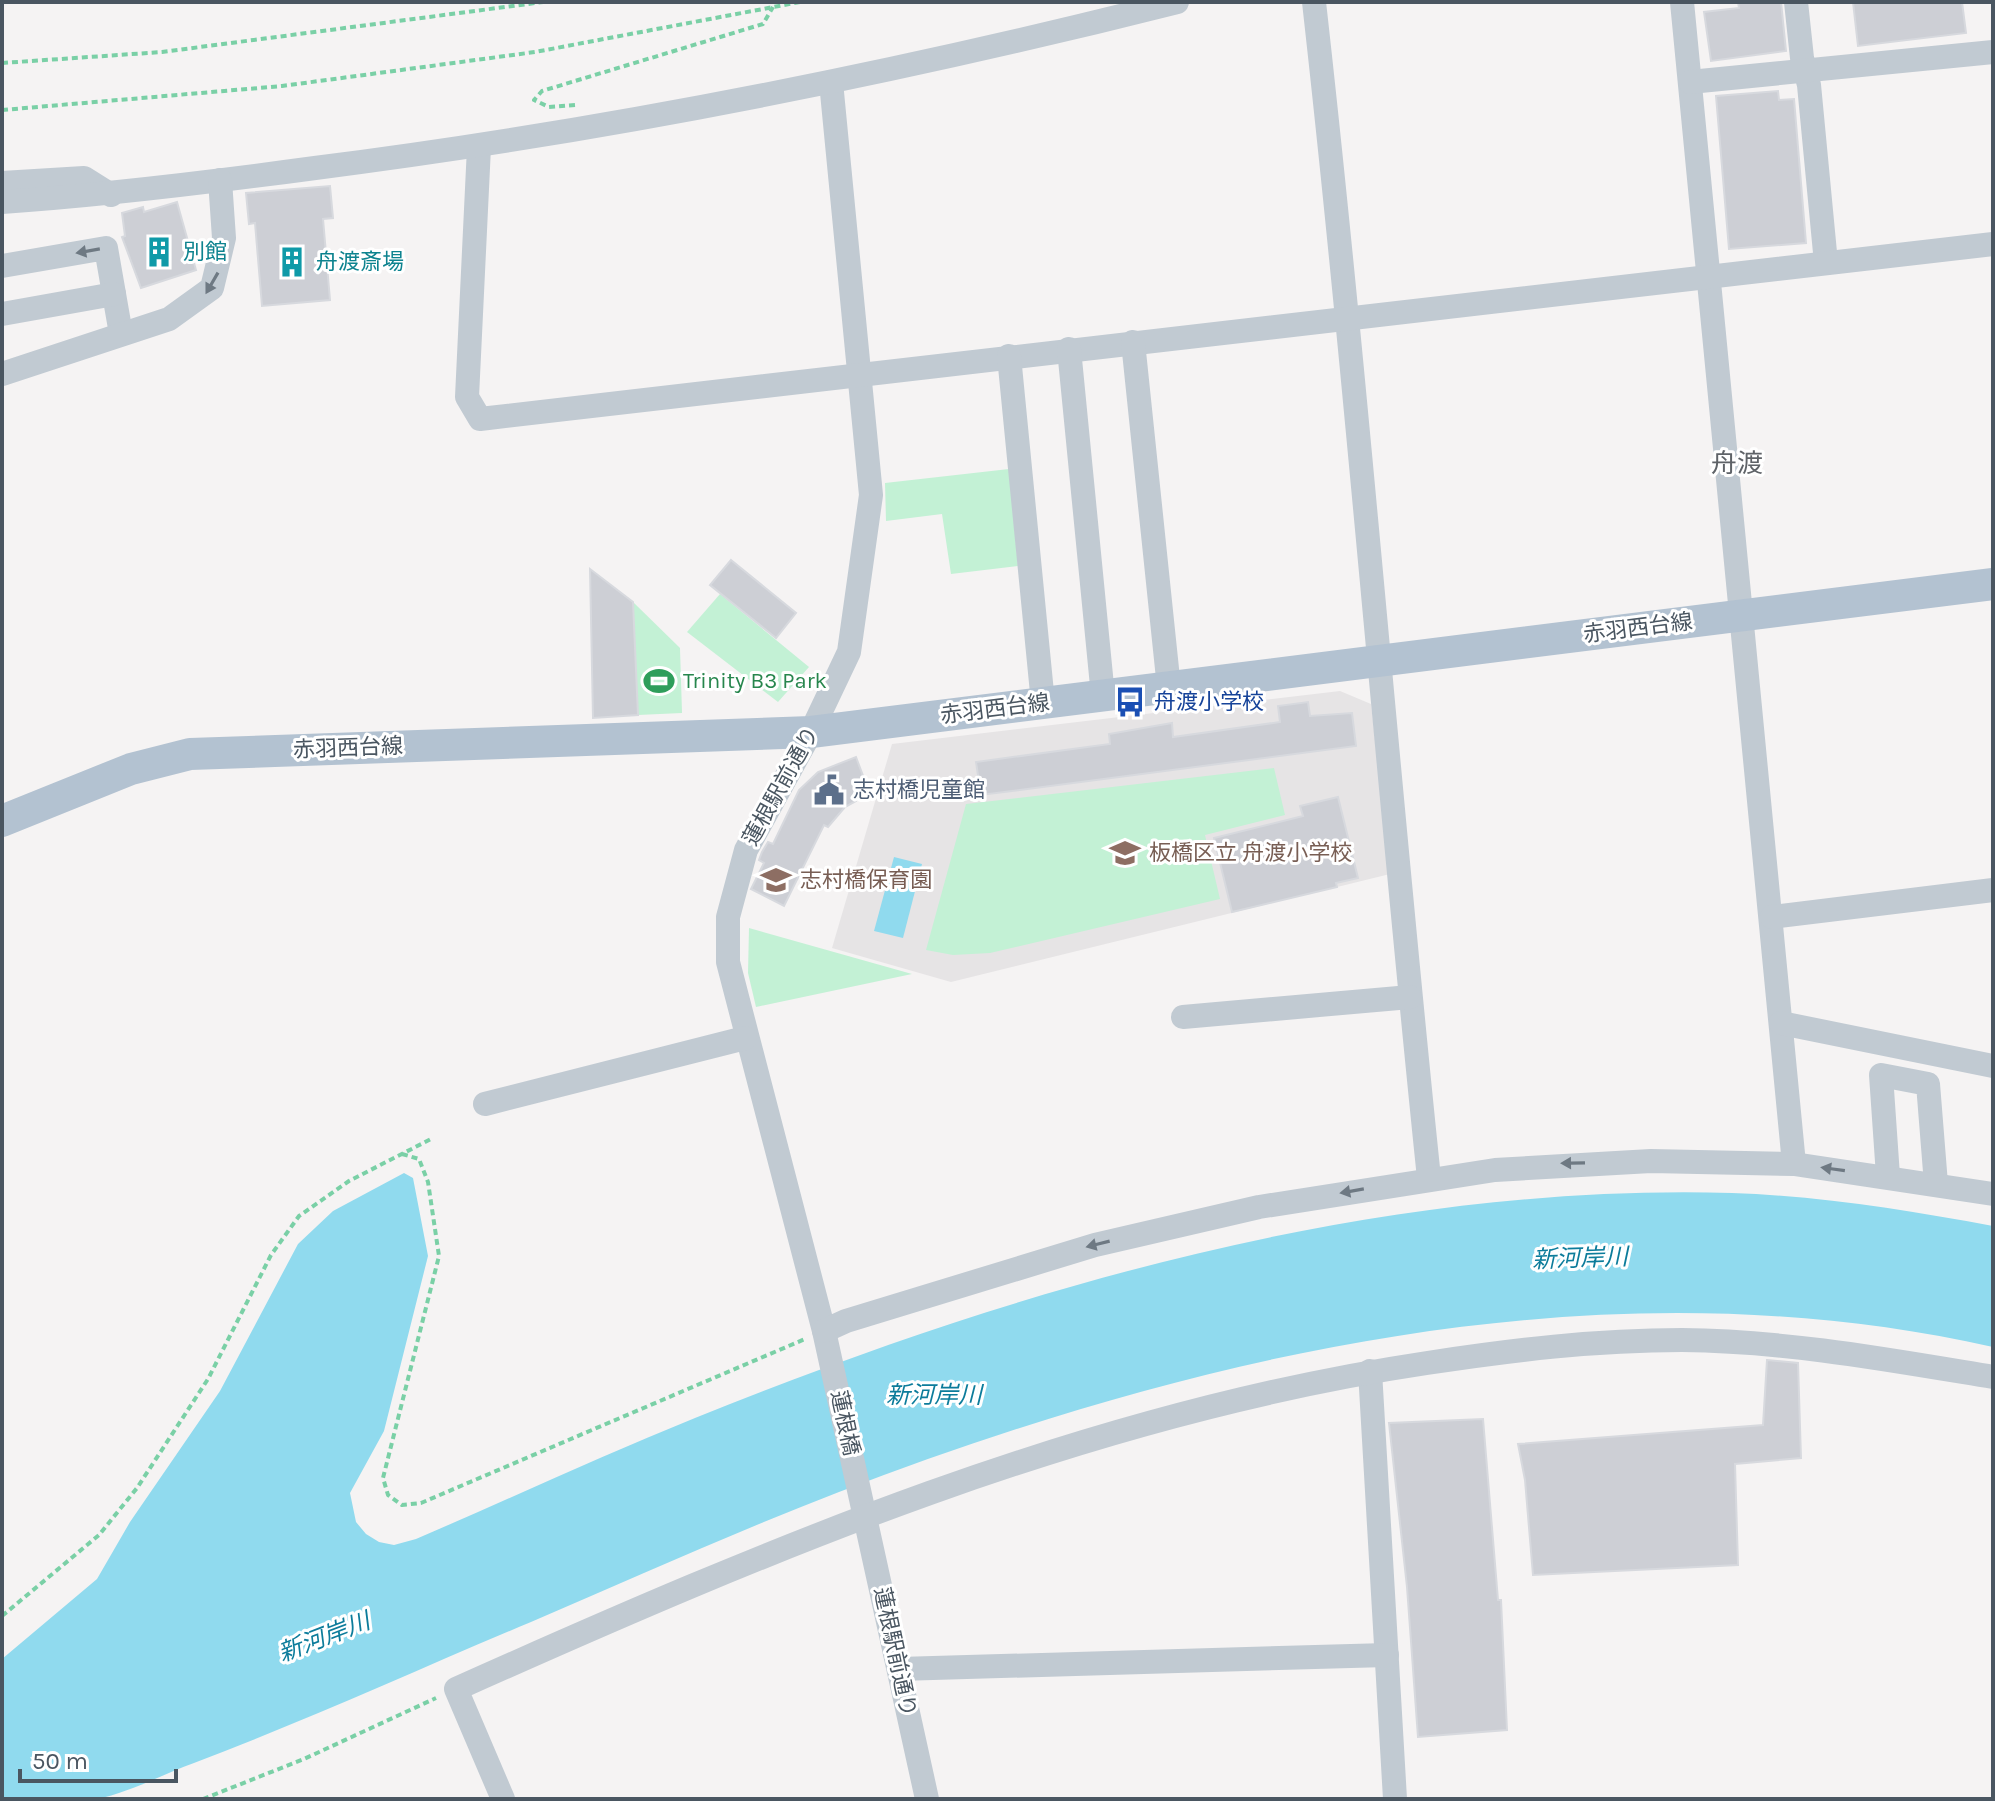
<svg xmlns="http://www.w3.org/2000/svg" width="1995" height="1801" viewBox="0 0 1995 1801" font-family="Karla,'Noto Sans JP',sans-serif">
  <rect width="100%" height="100%" fill="#f5f3f3"/>
  <!-- education -->
  <polygon fill="#e6e4e5" points="1340,691 1371,704 1390,874 951,982 832,948 892,744"/>
  <!-- green -->
  <g fill="#c3f1d5">
    <polygon points="1009,469 1018,566 951,574 942,514 886,521 885,483"/>
    <polygon points="720,594 809,667 778,702 687,632"/>
    <polygon points="633,602 680,648 682,713 638,715"/>
    <polygon points="1274,768 1285,815 1205,835 1220,899 990,953 953,955 926,950 966,804"/>
    <polygon points="749,928 912,974 756,1007 748,973"/>
  </g>
  <!-- water -->
  <g fill="#90daee">
    <polygon points="894,857 922,864 903,938 874,931"/>
    <path d="M404,1173L413,1178L428,1256L384,1431L350,1493L356,1522L366,1534L379,1542L394,1545L416,1539C509,1499 601,1456 695,1418C1022,1286 1376,1183 1732,1193C1820,1196 1907,1210 1993,1226V1347C1605,1260 1203,1352 839,1492C735,1532 634,1578 531,1622C419,1669 308,1720 194,1763C163,1774 129,1793 96,1799C67,1801 32,1799 2,1799V1659L97,1579L130,1522L220,1391L298,1244L333,1211Z"/>
  </g>
  <!-- building -->
  <g fill="#cdcfd5" stroke="#d7d9de" stroke-width="2">
    <polygon points="1738,2 1781,2 1786,51 1711,61 1704,12 1739,8"/>
    <polygon points="1853,2 1962,2 1966,33 1858,46"/>
    <polygon points="1778,91 1779,100 1794,99 1806,243 1729,249 1716,96"/>
    <polygon points="330,186 333,218 323,219 330,300 262,306 255,223 249,224 246,193"/>
    <polygon points="177,202 196,270 141,288 122,237 125,236 122,213 143,207 144,212"/>
    <polygon points="731,560 796,613 776,638 710,585"/>
    <polygon points="590,569 633,602 638,715 593,718"/>
    <polygon points="1308,702 1310,716 1352,713 1356,746 981,795 976,762 1110,744 1109,734 1172,723 1173,737 1280,722 1278,706"/>
    <polygon points="856,757 869,792 855,797 856,801 845,807 828,827 824,825 784,906 751,889 764,863 759,860 762,852 768,842 773,844 799,790 818,772"/>
    <polygon points="1338,797 1358,878 1336,883 1337,887 1232,912 1214,838 1303,816 1300,806"/>
    <polygon points="1767,1360 1798,1363 1801,1458 1735,1464 1738,1565 1533,1575 1525,1480 1518,1444 1763,1425"/>
    <polygon points="1483,1419 1498,1600 1501,1600 1507,1730 1418,1737 1407,1587 1389,1423"/>
  </g>
  <g fill="none" stroke-linecap="round" stroke-linejoin="round">
    <!-- path -->
    <g stroke="#7ad0a6" stroke-width="4" stroke-dasharray="6 4" stroke-linecap="butt">
      <polyline points="2,63 162,52 543,2"/>
      <polyline points="575,105 549,107 534,100 542,91 763,24 773,7"/>
      <polyline points="2,110 282,86 535,52 800,2"/>
      <polyline points="402,1154 419,1159 428,1182 439,1256 383,1478 388,1495 402,1505 421,1503 805,1339"/>
      <polyline points="2,1616 99,1535 137,1488 208,1379 271,1255 299,1216 349,1181 433,1138"/>
      <polyline points="203,1799 304,1759 436,1698"/>
    </g>
    <!-- minor -->
    <g stroke="#c1cad2" stroke-width="24">
      <path d="M1314,2C1358,393 1388,786 1429,1178"/>
      <polyline points="1682,2 1794,1164"/>
      <polyline points="1796,2 1802,58 1809,85 1826,263"/>
      <polyline points="831,82 871,495 849,652 811,732 746,850 728,917 728,962 824,1331 927,1799"/>
      <polyline points="1690,82 1993,52"/>
      <polyline points="479,147 467,397 480,419 1993,244"/>
      <polyline points="2,183 84,178 111,195"/>
      <path d="M2,202C107,195 211,182 315,168C606,131 892,74 1177,2"/>
      <polyline points="2,266 106,248 121,334"/>
      <polyline points="2,314 114,294"/>
      <polyline points="1133,342 1169,688"/>
      <polyline points="1069,349 1103,696"/>
      <polyline points="1009,356 1043,703"/>
      <polyline points="2,374 169,319 212,288 224,238 220,180"/>
      <polyline points="1772,917 1993,890"/>
      <polyline points="1183,1017 1410,997"/>
      <polyline points="1781,1023 1993,1066"/>
      <polyline points="485,1104 745,1038"/>
      <polyline points="1888,1176 1881,1075 1928,1084 1936,1184"/>
      <polyline points="824,1331 846,1321 1095,1245 1259,1207 1495,1170 1651,1161 1794,1164 1993,1194"/>
      <polyline points="1370,1371 1395,1799"/>
      <polyline points="899,1669 1387,1655"/>
      <path d="M503,1799L456,1689C769,1549 1085,1414 1427,1363C1512,1350 1596,1340 1682,1340C1787,1341 1890,1360 1993,1377"/>
    </g>
    <!-- major -->
    <polyline stroke="#b3c2d1" stroke-width="32" points="2,821 131,769 190,754 811,732 1993,584"/>
  </g>
  <!-- one-way arrows -->
  <defs><path id="oneway-solid" d="M-6-.8H1V-3.2L6.5 0L1 3.2V.8H-6Z" transform="scale(2)"/></defs>
  <g fill="#6e7983">
    <use href="#oneway-solid" transform="translate(88 251) rotate(170)"/>
    <use href="#oneway-solid" transform="translate(212 283) rotate(120)"/>
    <use href="#oneway-solid" transform="translate(1573 1163) rotate(179)"/>
    <use href="#oneway-solid" transform="translate(1833 1169) rotate(-172)"/>
    <use href="#oneway-solid" transform="translate(1352 1191) rotate(170)"/>
    <use href="#oneway-solid" transform="translate(1098 1244) rotate(166)"/>
  </g>
  <!-- icons -->
  <defs>
    <g id="building-bare" transform="scale(2.4)"><path d="M-4-6H4V6H1V3H-1V6H-4ZM-2.5-4.3h1.7v1.8h-1.7ZM.8-4.3h1.7v1.8H.8ZM-2.5-1h1.7V.8h-1.7ZM.8-1h1.7V.8H.8Z" fill="#0f9aa8" stroke="#fff" stroke-width="2.5" paint-order="stroke"/></g>
    <g id="stadium-bare" transform="scale(2.4)"><path d="M0-5a6.5 5 0 1 0 0 10a6.5 5 0 1 0 0-10ZM-3.5-1.8h7v3.6h-7Z" fill="#2e9e5b" stroke="#fff" stroke-width="2.5" paint-order="stroke"/></g>
    <g id="bus-bare" transform="scale(2.4)"><path d="M-5-6H5V4H4V6H2V4H-2V6H-4V4H-5ZM-3.5-4V0h7V-4ZM-3.5 1.2v1.5H-2V1.2ZM2 1.2v1.5H3.5V1.2Z" fill="#1a4fb4" stroke="#fff" stroke-width="2.5" paint-order="stroke"/></g>
    <g id="civic-bare" transform="scale(2.4)"><path d="M-.6-6.5H3V-4.5H.6V-3L4-1V1h2V6H-6V1h2V-1L-.6-3ZM-1.2 2.5V6h2.4V2.5Z" fill="#5c6f8a" stroke="#fff" stroke-width="2.5" paint-order="stroke"/></g>
    <g id="school-bare" transform="scale(2.4)"><path d="M0-5L7-2L0 1L-7-2ZM-4 1L0 2.5L4 1V4Q0 6-4 4Z" fill="#8d6e63" stroke="#fff" stroke-width="2.5" paint-order="stroke"/></g>
  </defs>
  <g fill-rule="evenodd">
    <use href="#building-bare" x="159" y="252"/>
    <use href="#building-bare" x="292" y="262"/>
    <use href="#stadium-bare" x="659" y="681"/>
    <use href="#bus-bare" x="1130" y="702"/>
    <use href="#civic-bare" x="829" y="790"/>
    <use href="#school-bare" x="1125" y="853"/>
    <use href="#school-bare" x="776" y="880"/>
  </g>
  <g text-anchor="middle" dominant-baseline="central" stroke-width="6" stroke-linejoin="round" paint-order="stroke">
    <!-- culture labels -->
    <g font-size="22" fill="#0d838f" stroke="#fff" text-anchor="start">
      <text x="183" y="252">別館</text>
      <text x="316" y="262">舟渡斎場</text>
    </g>
    <!-- street labels -->
    <g font-size="22" fill="#4a5661" stroke="#fff">
      <text transform="translate(1638 628) rotate(-7)">赤羽西台線</text>
      <text transform="translate(995 709) rotate(-7)">赤羽西台線</text>
      <text transform="translate(348 748) rotate(-2)">赤羽西台線</text>
      <text transform="translate(781 786) rotate(-61)">蓮根駅前通り</text>
      <text transform="translate(845 1423) rotate(78)">蓮根橋</text>
      <text transform="translate(895 1652) rotate(78)">蓮根駅前通り</text>
    </g>
    <!-- leisure labels -->
    <g font-size="22" fill="#27864d" stroke="#fff" text-anchor="start">
      <text x="683" y="681">Trinity B3 Park</text>
    </g>
    <!-- transit labels -->
    <g font-size="22" fill="#164399" stroke="#fff" text-anchor="start">
      <text x="1154" y="702">舟渡小学校</text>
    </g>
    <!-- service labels -->
    <g font-size="22" fill="#4e5e75" stroke="#fff" text-anchor="start">
      <text x="853" y="790">志村橋児童館</text>
    </g>
    <!-- education labels -->
    <g font-size="22" fill="#785e54" stroke="#fff" text-anchor="start">
      <text x="1149" y="853">板橋区立 舟渡小学校</text>
      <text x="800" y="880">志村橋保育園</text>
    </g>
    <!-- water labels -->
    <g font-size="24" font-style="italic" fill="#0c7c9b" stroke="#fff">
      <text transform="translate(1580 1258) rotate(-2)">新河岸川</text>
      <text x="934" y="1395">新河岸川</text>
      <text transform="translate(324 1637) rotate(-21)">新河岸川</text>
    </g>
    <!-- quarter labels -->
    <g font-size="26" fill="#5f6368" stroke="#fff">
      <text x="1737" y="463">舟渡</text>
    </g>
  </g>
  <!-- border -->
  <rect width="1995" height="1801" fill="none" stroke="#4a5661" stroke-width="8"/>
  <!-- scale -->
  <path d="M20 1769v12h156v-12" fill="none" stroke="#4a5661" stroke-width="4"/>
  <text x="32" y="1769" font-size="24" fill="#4a5661" stroke="#ffffff" stroke-width="6" paint-order="stroke">50 m</text>
</svg>
